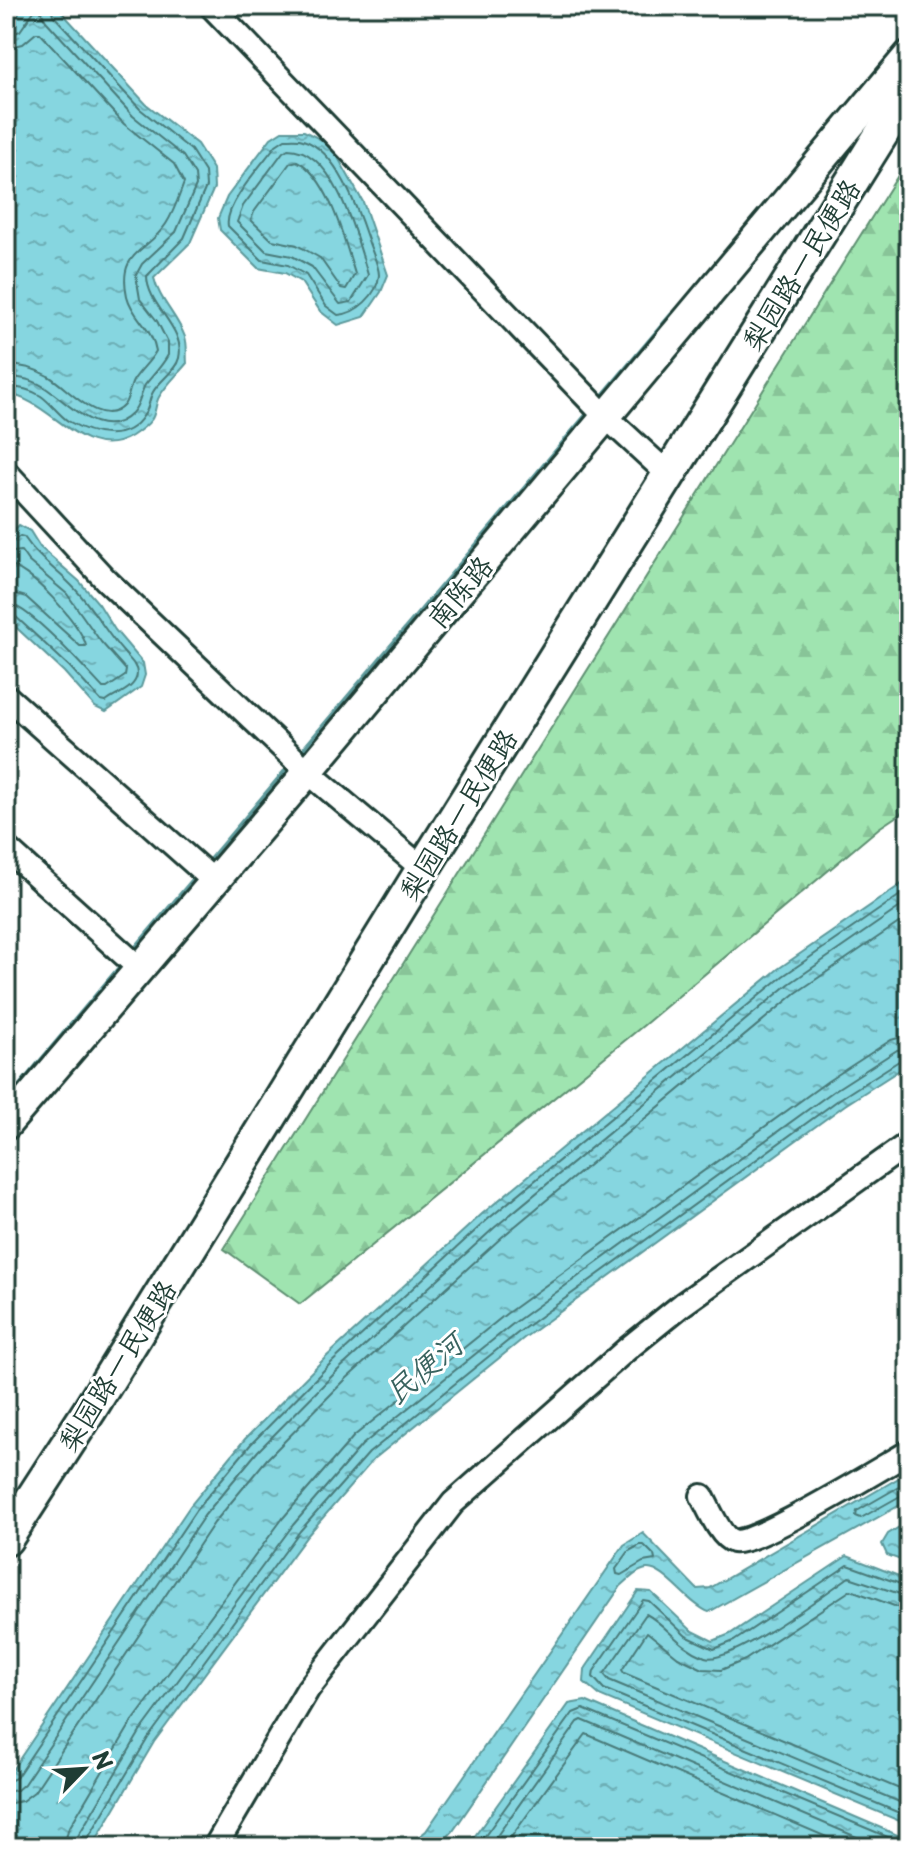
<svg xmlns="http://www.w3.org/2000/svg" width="915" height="1853" viewBox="0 0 915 1853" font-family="'Playpen Sans','LXGW WenKai TC',sans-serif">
  <defs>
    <pattern id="forest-firs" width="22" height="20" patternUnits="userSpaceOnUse" patternTransform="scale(2)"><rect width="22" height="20" fill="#9fe4b0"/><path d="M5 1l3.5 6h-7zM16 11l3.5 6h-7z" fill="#88c498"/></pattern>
    <pattern id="water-ripples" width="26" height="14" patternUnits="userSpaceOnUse" patternTransform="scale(2)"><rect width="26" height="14" fill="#86d6e0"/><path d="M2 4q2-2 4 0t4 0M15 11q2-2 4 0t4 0" fill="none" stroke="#6dafb6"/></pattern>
  </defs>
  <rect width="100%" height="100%" fill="#fff"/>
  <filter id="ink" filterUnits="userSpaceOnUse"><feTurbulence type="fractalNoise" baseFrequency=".0125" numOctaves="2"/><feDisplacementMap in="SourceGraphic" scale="16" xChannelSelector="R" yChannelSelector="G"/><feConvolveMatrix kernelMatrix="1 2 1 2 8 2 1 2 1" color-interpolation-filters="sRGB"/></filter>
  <g filter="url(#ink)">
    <!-- forest -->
    <polygon fill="url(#forest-firs)" stroke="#5f9072" stroke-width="2" points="909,158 909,808 879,828 644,1025 300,1304 224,1249"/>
    <!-- water -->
    <g fill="url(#water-ripples)" stroke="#5d999b" stroke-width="2">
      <path d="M18,6H56L146,104L197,144L213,169L214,188L190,243L154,278C159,300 177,315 185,337C188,345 186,355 187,363C178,374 166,385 159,397C155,404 156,414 151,420C147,426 138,432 132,436C83,466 51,398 6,394V22Z"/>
      <polygon points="282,131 304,131 322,140 336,154 363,202 388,275 381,292 364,317 338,325 320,311 301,282 285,273 258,268 220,230 218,218 227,197 271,138"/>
      <polygon points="19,525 30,531 40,547 79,581 99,604 115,630 143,663 145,675 141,687 106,712 95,707 64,672 6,618 6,538"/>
      <polygon points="909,879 909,1064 845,1105 524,1338 374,1459 307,1536 154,1742 92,1847 6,1847 6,1779 190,1506 245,1439 325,1358 482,1214 778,969"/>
      <path d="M909,1472V1500L709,1612C690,1606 664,1567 647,1569C637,1570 628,1580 621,1586L453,1831L438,1847H406L426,1831L624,1545L643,1533L697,1589L710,1588Z"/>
      <polygon points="909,1521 909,1563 887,1555 882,1544 888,1534"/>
      <polygon points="847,1556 909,1580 909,1825 599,1695 584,1682 585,1669 638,1591 651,1592 691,1630 713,1641 730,1634"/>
      <polygon points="585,1701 909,1840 909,1847 467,1847 569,1704"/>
    </g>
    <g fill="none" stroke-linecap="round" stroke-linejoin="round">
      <!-- shore -->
      <g stroke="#487a79" stroke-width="2">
        <path d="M6,36L20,31L34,11L40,10L46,21L133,116L183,156L195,175L196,186L176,232L142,264L136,275L140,299L157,321L168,343V355C162,366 153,375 145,385C140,394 140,405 132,413C103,443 72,406 47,389C35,380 21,377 6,377"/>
        <path d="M6,48L23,44L36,33H40L124,124L174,164L184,183C179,196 174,212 166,224C147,253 117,251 127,296C132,317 153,329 156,351C150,362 140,370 133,381C129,389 129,398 124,405C101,431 67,386 48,376C34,368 22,365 6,365"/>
        <path d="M285,139C291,139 298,138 303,140C337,150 358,210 368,240C371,250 379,265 379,275C378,295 356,314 338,315L326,306L306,275L288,265L262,260L228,226C224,205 263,163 276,145Z"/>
        <path d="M288,149C335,149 357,238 368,275L351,302L340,304L312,267L292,256L266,251L237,222L243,206L283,152Z"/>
        <path d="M297,161C329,177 345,242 355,274L346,289L341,288L320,258L297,245L272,240L251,220L254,212L290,163Z"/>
        <path d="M6,387C19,387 30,389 41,396C51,403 58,414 68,421C92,435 126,444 144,415C149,409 149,399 153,392C159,381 176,371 179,358C186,328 147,306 147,276L184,238L206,187L205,172L191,150L140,109L53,15L51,6"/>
        <path d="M6,543L12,542L20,536L24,537C41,562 57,569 75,589C94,609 106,633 124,653C129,659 137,665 137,674C136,689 116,694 106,702L101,701L70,667L15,616L6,613"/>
        <path d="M6,553L21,551L28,561L67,594L101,642L126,670L125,676L107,688H103C86,670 28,604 6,603"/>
        <path d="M6,565C26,564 83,626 86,646H80L26,597L6,591"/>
        <polyline points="909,1481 857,1511 856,1516 861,1518 902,1495 909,1494"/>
        <polygon points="640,1545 644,1545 654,1555 655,1560 643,1562 621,1575 617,1574 616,1569 629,1551"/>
        <polyline points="909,1587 848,1565 734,1641 714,1649 686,1636 649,1601 643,1600 594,1671 593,1677 604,1689 909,1817"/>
        <path d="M909,1597L849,1577C826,1593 728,1666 705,1657C677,1646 667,1625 646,1614L604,1674L609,1680L909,1806"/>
        <polyline points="909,1609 897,1607 851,1590 745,1660 721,1670 703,1669 678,1657 647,1632 622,1670 624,1673 909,1793"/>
        <polyline points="6,1782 16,1778 196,1510 251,1444 330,1364 487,1220 783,976 909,889"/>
        <polyline points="6,1792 17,1790 24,1784 204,1516 258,1451 337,1371 494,1228 789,984 909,901"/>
        <polyline points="6,1804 22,1801 34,1792 214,1523 267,1459 345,1380 502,1237 796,993 909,916"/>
        <polyline points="64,1847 68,1830 130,1725 283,1518 354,1436 506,1314 828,1081 891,1040 909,1035"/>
        <polyline points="76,1847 78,1836 140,1732 293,1525 362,1445 514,1323 835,1090 897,1050 909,1048"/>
        <polyline points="86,1847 87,1840 148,1738 300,1531 369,1453 519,1332 841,1098 902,1059 909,1058"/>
        <polyline points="477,1847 573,1713 583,1709 909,1846"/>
        <polyline points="489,1847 578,1722 582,1720 880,1847"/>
        <polyline points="504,1847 586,1734 850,1847"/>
      </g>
      <!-- stream -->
      <g stroke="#5d999b" stroke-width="6">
        <polyline points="132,953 672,315"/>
        <polyline points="6,1103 125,962"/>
      </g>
      <!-- minor casing -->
      <g stroke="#1f3d34" stroke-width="28">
        <g id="minor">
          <polyline points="211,6 605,416 669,475"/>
          <polyline points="6,472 105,579 308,772 423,869"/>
          <polyline points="6,696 213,880"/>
          <polyline points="6,848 138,967"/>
          <path d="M702,1496C708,1507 721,1538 733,1541C753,1547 883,1467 909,1452"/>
          <polyline points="215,1847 308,1689 453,1503 626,1350 683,1304 909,1143"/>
        </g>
      </g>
      <!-- tertiary casing -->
      <g stroke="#1f3d34" stroke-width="34">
        <polyline id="tertiary" points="6,1125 308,772 909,55"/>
      </g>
      <!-- secondary casing -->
      <g stroke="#1f3d34" stroke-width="38">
        <polyline id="secondary" points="6,1539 89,1411 423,869 909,90"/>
      </g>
      <!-- minor -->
      <use href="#minor" stroke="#fff" stroke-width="22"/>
      <!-- tertiary -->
      <use href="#tertiary" stroke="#fff" stroke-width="28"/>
      <!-- secondary -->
      <use href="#secondary" stroke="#fff" stroke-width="32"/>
    </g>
  </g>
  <g text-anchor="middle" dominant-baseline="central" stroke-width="6" stroke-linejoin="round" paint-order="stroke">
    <!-- street labels -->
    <g font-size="28" fill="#1f3d34" stroke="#fff">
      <text transform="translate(800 264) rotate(-58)">梨园路一民便路</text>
      <text transform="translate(459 591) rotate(-50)">南陈路</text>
      <text transform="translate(457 814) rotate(-58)">梨园路一民便路</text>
      <text transform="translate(116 1365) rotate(-58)">梨园路一民便路</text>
    </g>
    <!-- water labels -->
    <g font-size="30" font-style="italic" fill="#39635f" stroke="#fff">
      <text transform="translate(423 1367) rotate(-40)">民便河</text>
    </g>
  </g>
  <!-- margin -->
  <rect width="915" height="1853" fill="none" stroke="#fff" stroke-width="32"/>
  <rect x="16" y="16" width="883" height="1821" fill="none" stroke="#1f3d34" stroke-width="3" filter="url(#ink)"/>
  <!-- north arrow -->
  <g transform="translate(84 1769) rotate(65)" stroke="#ffffff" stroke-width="6" paint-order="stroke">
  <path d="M0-6L14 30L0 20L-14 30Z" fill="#1f3d34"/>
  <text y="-12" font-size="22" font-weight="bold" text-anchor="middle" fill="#1f3d34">N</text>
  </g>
</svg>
